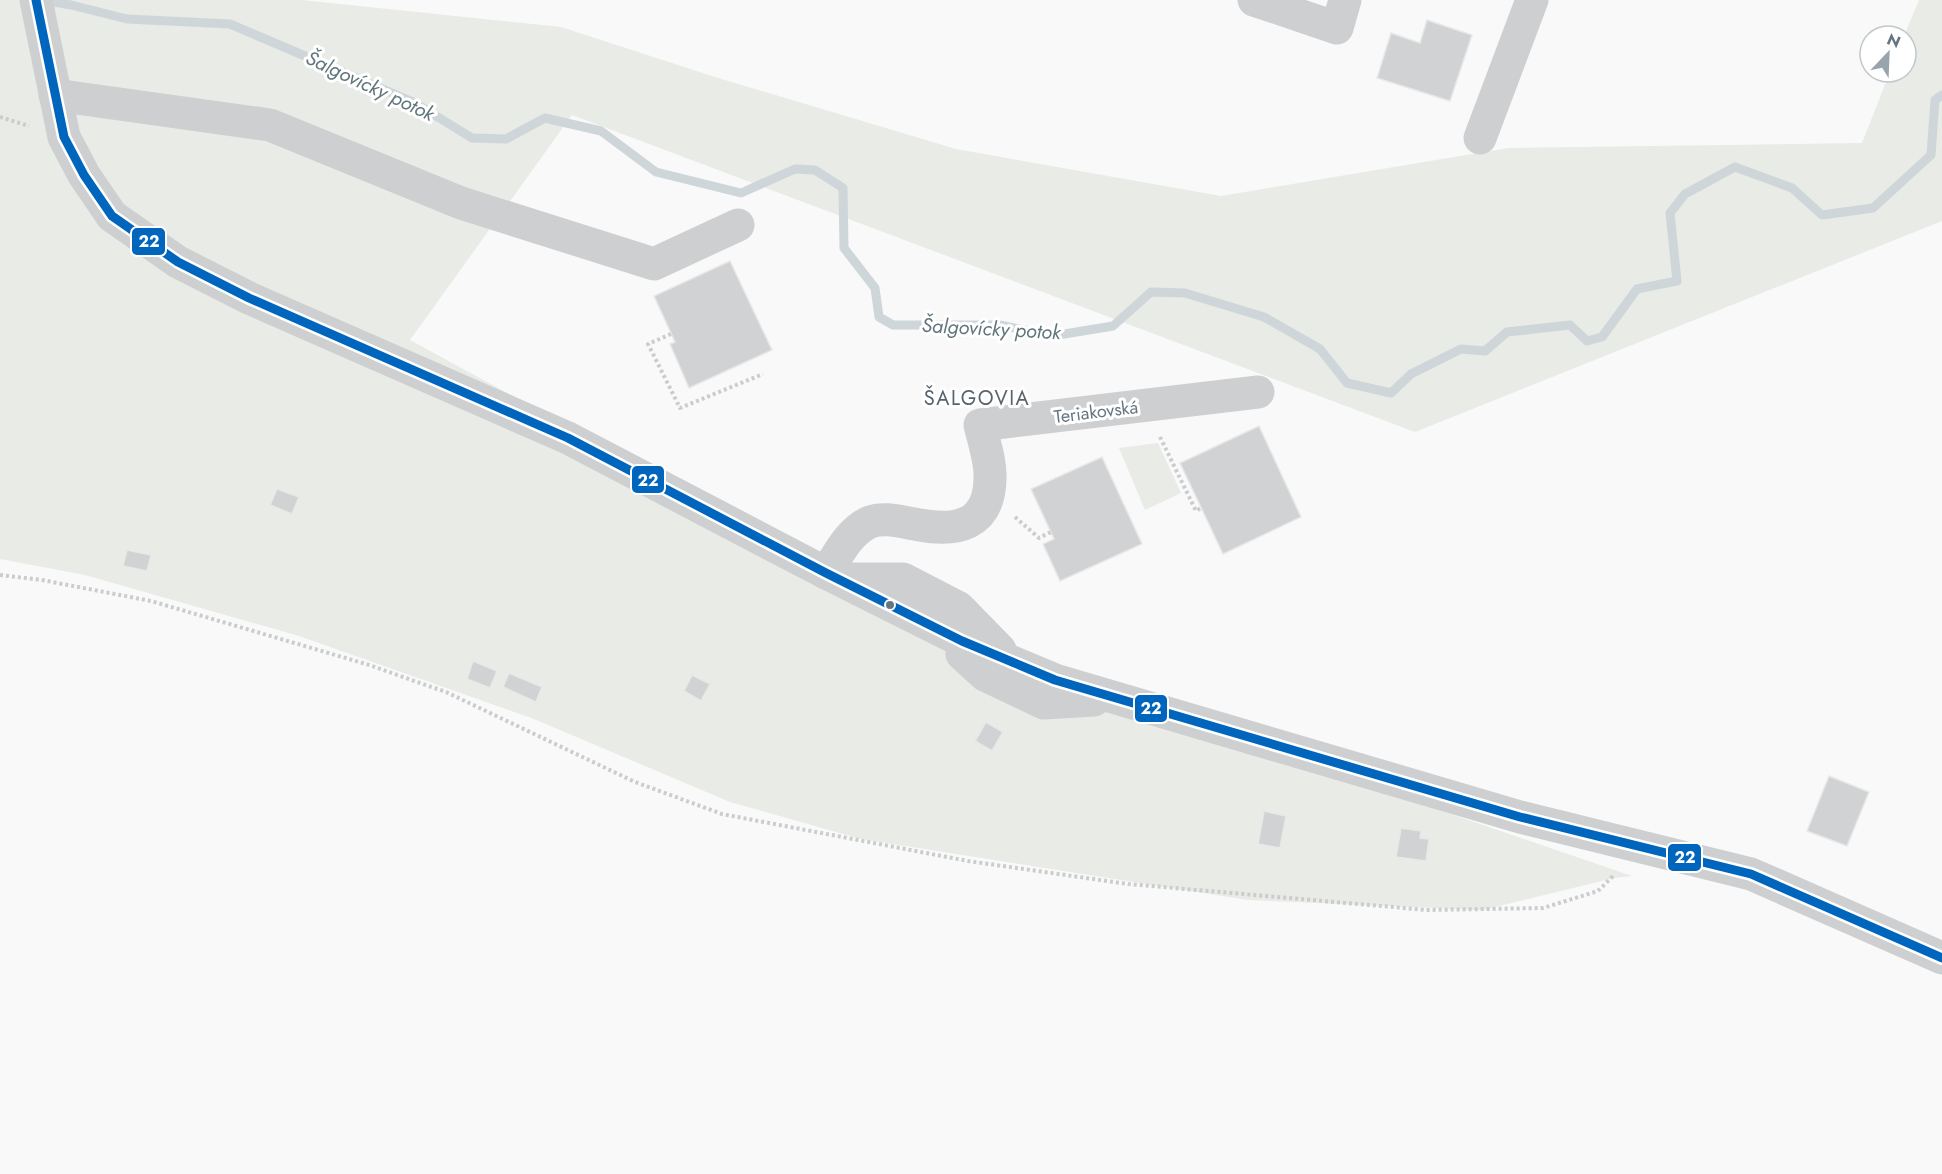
<svg xmlns="http://www.w3.org/2000/svg" width="1942" height="1174" viewBox="0 0 1942 1174" font-family="Jost,sans-serif">
  <rect width="100%" height="100%" fill="#f9f9f9"/>
  <!-- green -->
  <g fill="#e8ebe6">
    <polygon points="0,0 302,0 561,27 715,77 956,149 1221,196 1508,148 1862,143 1890,72 1906,72 1906,36 1904,36 1919,0 1942,0 1942,221 1415,432 572,115 410,340 963,641 1228,738 1632,876 1614,878 1483,910 1248,900 861,839 730,802 534,719 296,635 85,575 0,559"/>
    <polygon points="1158,443 1181,493 1145,510 1119,448"/>
  </g>
  <g fill="none" stroke-linecap="round" stroke-linejoin="round">
    <!-- stream -->
    <polyline stroke="#ced6d9" stroke-width="9" points="43,0 71,5 127,19 230,24 415,103 472,138 506,139 545,118 601,131 656,172 741,193 795,169 815,170 843,188 844,248 875,288 879,317 893,325 1000,325 1052,336 1113,326 1151,292 1185,293 1264,317 1320,349 1347,383 1391,393 1411,374 1461,349 1485,351 1507,332 1570,325 1587,341 1602,337 1637,289 1677,281 1670,213 1685,194 1735,167 1792,188 1822,215 1873,208 1931,155 1935,100 1942,95"/>
  </g>
  <!-- building -->
  <g fill="#d0d2d3" stroke="#e8e8e8" stroke-width="1.5">
    <polygon points="1427,20 1472,35 1450,101 1377,78 1391,33 1420,43"/>
    <polygon points="730,261 772,350 689,388 670,344 675,342 654,296"/>
    <polygon points="1259,426 1301,517 1223,554 1180,463"/>
    <polygon points="1102,457 1142,544 1060,581 1043,544 1054,539 1031,489"/>
    <polygon points="277,489 299,497 292,514 270,505"/>
    <polygon points="127,550 151,555 147,571 123,566"/>
    <polygon points="473,661 497,671 490,688 467,679"/>
    <polygon points="509,673 542,687 536,702 503,687"/>
    <polygon points="692,675 710,684 701,701 684,691"/>
    <polygon points="986,722 1003,732 992,751 975,741"/>
    <polygon points="1829,776 1869,792 1847,846 1807,831"/>
    <polygon points="1264,811 1286,816 1280,848 1258,844"/>
    <polygon points="1401,828 1421,831 1420,838 1429,839 1426,861 1396,857"/>
  </g>
  <g fill="none" stroke-linecap="round" stroke-linejoin="round">
    <!-- path -->
    <g stroke="#cbcccd" stroke-width="4" stroke-dasharray="3 3" stroke-linecap="butt">
      <polyline points="0,117 29,126"/>
      <polyline points="671,334 648,344 680,408 763,374"/>
      <polyline points="1160,437 1196,511 1201,508"/>
      <polyline points="1015,517 1039,538 1051,532"/>
      <polyline points="0,575 42,580 151,601 366,664 446,692 635,782 722,814 968,861 1128,884 1427,910 1543,908 1598,891 1614,875"/>
    </g>
    <!-- minor -->
    <g stroke="#cecfd0" stroke-width="33">
      <polyline points="36,0 64,137 84,175 112,216 178,262 249,298 568,438 826,573 962,641 1055,680 1520,817 1751,874 1942,958"/>
      <polyline points="1254,0 1337,28 1345,0"/>
      <polyline points="55,95 270,125 461,203 654,264 738,225"/>
      <polyline points="1480,138 1532,0"/>
      <path d="M826,573C838,555 849,531 870,522C886,516 904,523 920,525C957,532 989,525 990,479C991,462 984,442 980,425L1258,392"/>
      <polyline points="845,579 903,579 959,608 1000,650"/>
      <polyline points="962,654 985,675 1044,703 1094,700"/>
    </g>
    <!-- bus-1 casing -->
    <g stroke="#fff" stroke-width="14">
      <polyline id="bus-1" points="36,0 64,137 84,175 112,216 178,262 249,298 568,438 826,573 962,641 1055,680 1520,817 1751,874 1942,958"/>
    </g>
    <!-- bus-1 -->
    <use href="#bus-1" stroke="#0065bd" stroke-width="9"/>
  </g>
  <!-- markers -->
  <circle fill="#657683" stroke="#fff" stroke-width="2" cx="890" cy="605" r="5"/>
  <g text-anchor="middle" dominant-baseline="central" stroke-width="6" stroke-linejoin="round" paint-order="stroke">
    <!-- street labels -->
    <g font-size="18" fill="#657683" stroke="#fff">
      <text transform="translate(1096 412) rotate(-7)">Teriakovská</text>
    </g>
    <!-- water labels -->
    <g font-size="20" font-style="italic" fill="#60757c" stroke="#fff">
      <text transform="translate(370 86) rotate(25)">Šalgovícky potok</text>
      <text transform="translate(991 329) rotate(3)">Šalgovícky potok</text>
    </g>
    <!-- neighbourhood labels -->
    <g font-size="20" letter-spacing="1.5" fill="#57646e" stroke="#fff">
      <text x="977" y="398">ŠALGOVIA</text>
    </g>
  </g>
  <g stroke="#fff" stroke-width="2">
    <rect x="131" y="227" width="35" height="29" rx="6" fill="#0065bd"/>
    <rect x="631" y="465" width="34" height="29" rx="6" fill="#0065bd"/>
    <rect x="1134" y="694" width="34" height="29" rx="6" fill="#0065bd"/>
    <rect x="1667" y="843" width="35" height="29" rx="6" fill="#0065bd"/>
  </g>
  <g font-size="16" text-anchor="middle" font-weight="bold" fill="#fff">
    <text x="149" y="247">22</text>
    <text x="648" y="486">22</text>
    <text x="1151" y="714">22</text>
    <text x="1685" y="863">22</text>
  </g>
  <!-- north arrow -->
  <g transform="translate(1888 54) rotate(23)"><circle r="28" fill="#ffffff" stroke="#c1c8cd" stroke-width="1.5"/>
  <path d="M0-4.5L10 22L0 15L-10 22Z" fill="#99a4ac"/>
  <text y="-9" font-size="16" font-weight="bold" text-anchor="middle" fill="#657683">N</text>
  </g>
</svg>
